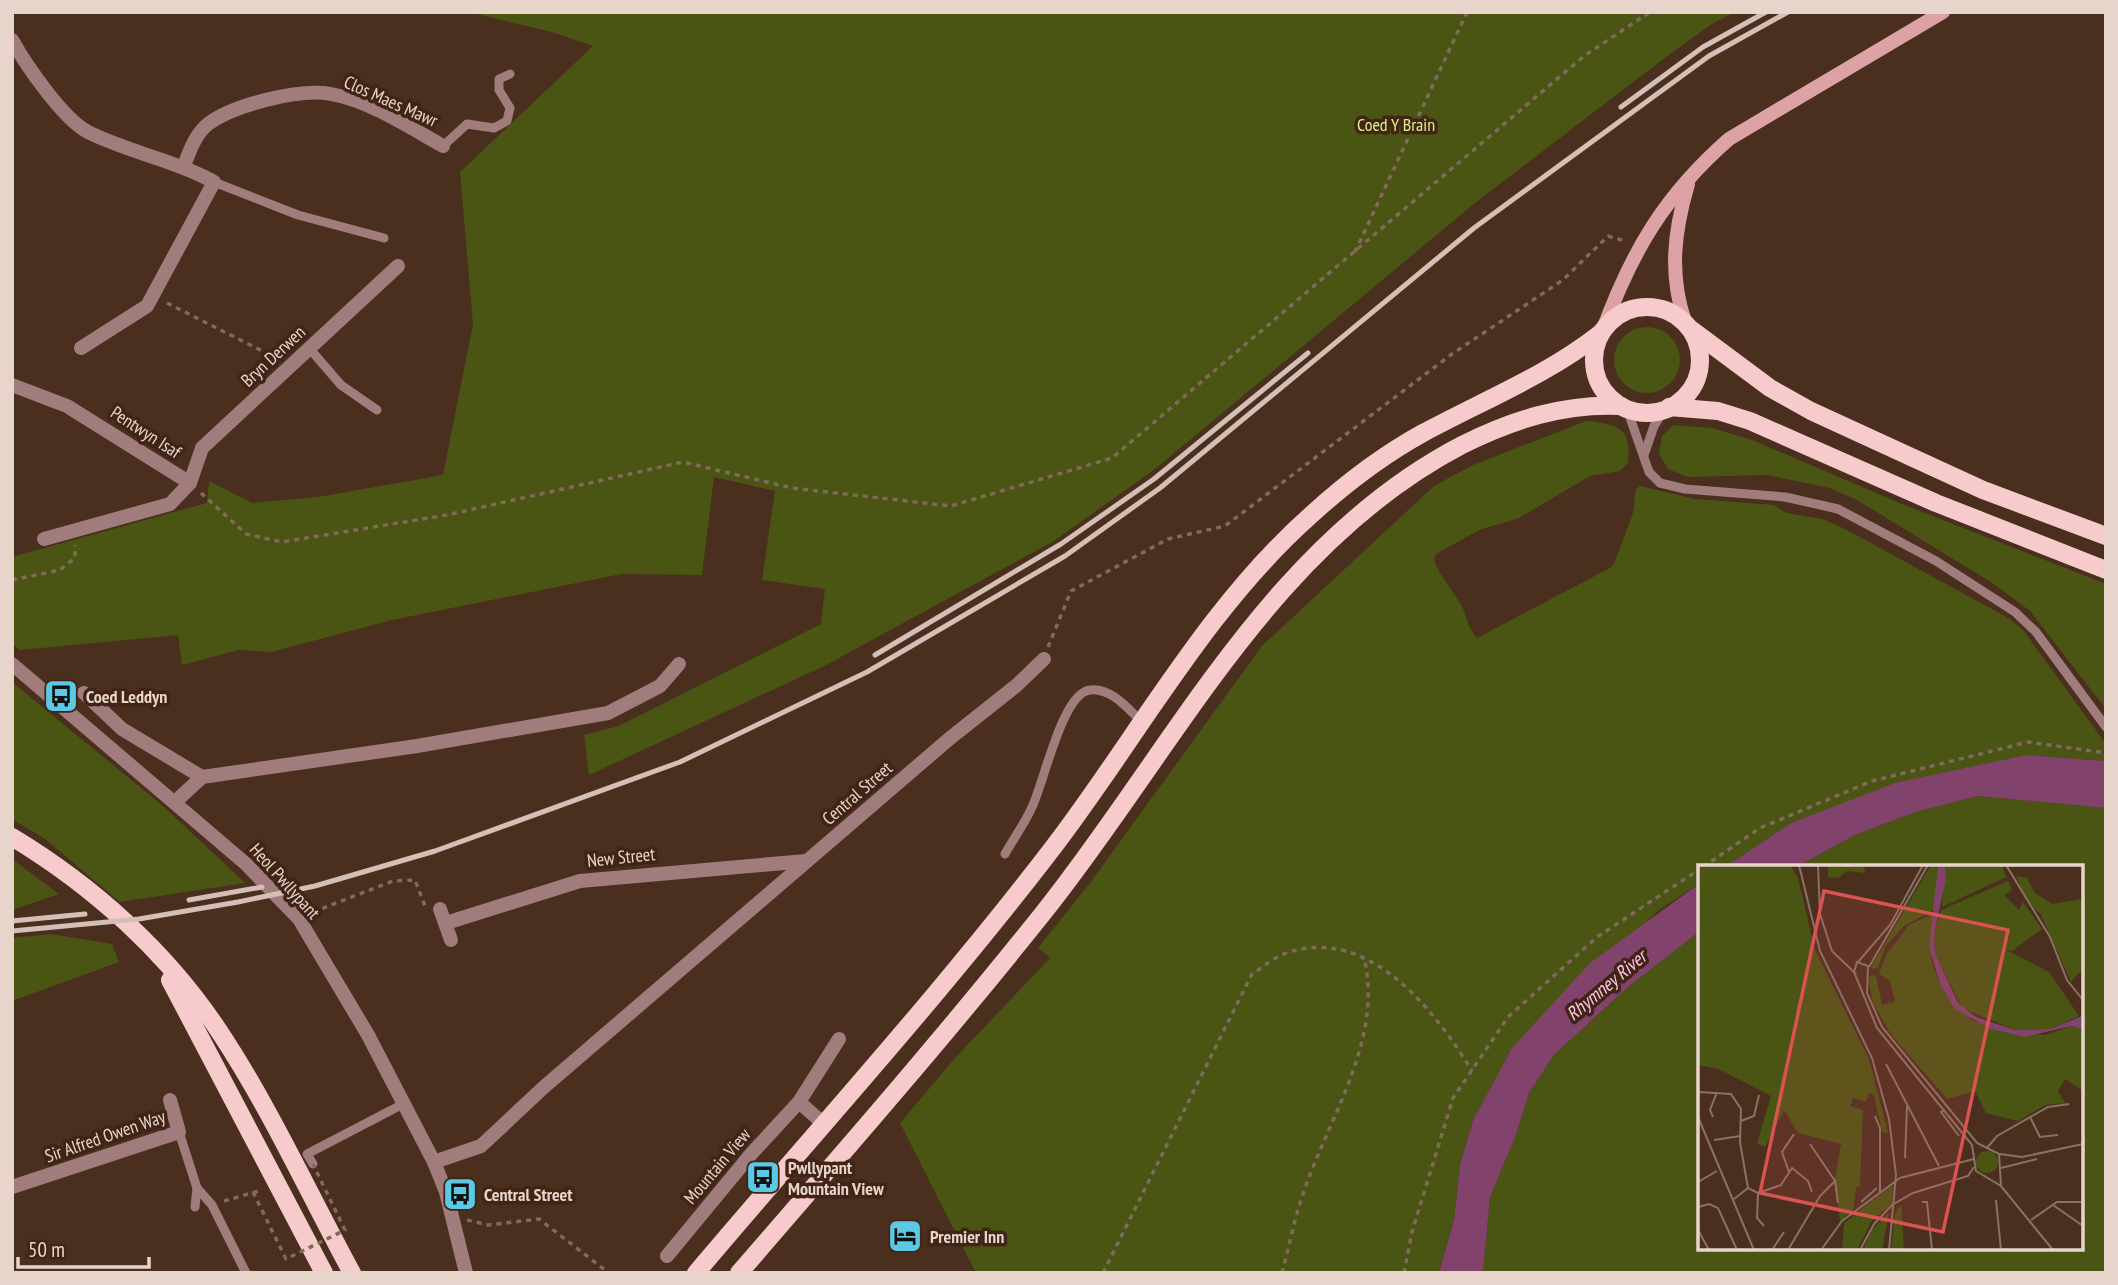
<svg xmlns="http://www.w3.org/2000/svg" width="2118" height="1285" viewBox="0 0 2118 1285" font-family="'PT Sans Narrow',sans-serif">
  <rect width="100%" height="100%" fill="#4a2f1f"/>
  <!-- green -->
  <g fill="#4b5513">
    <polygon points="469,12 1735,12 1710,25 1662,60 1475,203 1155,469 1054,541 826,665 589,775 584,735 619,726 821,624 825,589 762,580 775,491 714,477 702,575 621,574 392,620 271,652 238,650 182,665 178,635 20,650 12,643 12,557 207,503 209,481 252,503 318,497 443,475 473,324 460,172 593,46 552,32"/>
    <circle cx="1647" cy="360" r="33"/>
    <path d="M1586,421C1617,424 1632,427 1628,463L1620,471L1590,476L1519,518L1479,530L1436,554L1434,560C1440,576 1451,588 1460,603C1467,614 1467,628 1477,638L1610,568L1614,564L1633,513L1636,489L1640,486L1695,499L1774,505L1786,513L1823,519L1847,530L2010,619L2023,630L2106,744V761L2026,755L1978,766L1841,805L1791,823L1725,867H1700V883L1659,910L1512,1048L1473,1120L1460,1165L1454,1220L1439,1273H976L900,1123L955,1058L1050,958L1038,948L1090,883L1262,646L1434,486L1473,465Z"/>
    <polygon points="1673,425 1712,428 1752,440 1902,504 2106,584 2106,709 2030,611 1994,584 1857,500 1830,488 1767,475 1688,477 1668,469 1659,454 1662,436"/>
    <polygon points="12,682 163,806 245,883 120,902 45,839 12,819"/>
    <polygon points="1978,796 2106,808 2106,1273 1483,1273 1490,1197 1516,1135 1529,1093 1554,1055 1628,987 1700,931 1700,1248 2081,1248 2081,867 1796,867 1857,834 1916,812"/>
    <polygon points="12,859 59,894 12,910"/>
    <polygon points="51,934 112,944 119,962 12,1001 12,938"/>
  </g>
  <!-- water -->
  <g fill="#81426b">
    <polygon points="2026,755 2106,761 2106,808 1978,796 1916,812 1857,834 1796,867 1725,867 1791,823 1895,783"/>
    <polygon points="1700,883 1700,931 1628,987 1554,1055 1529,1093 1516,1135 1490,1197 1483,1273 1439,1273 1454,1220 1460,1165 1473,1120 1512,1048 1590,963"/>
  </g>
  <g fill="none" stroke-linecap="round" stroke-linejoin="round">
    <!-- path -->
    <g stroke="#81695b" stroke-width="3.5" stroke-dasharray="5 5" stroke-linecap="butt">
      <polyline points="1355,252 1467,12"/>
      <polyline points="167,303 278,359"/>
      <polyline points="201,493 246,534 282,542 447,515 683,462 792,488 951,506 1112,458 1584,56 1650,12"/>
      <polyline points="12,580 60,570 75,558 75,545"/>
      <polyline points="1048,647 1071,591 1168,539 1225,526 1452,354 1563,280 1608,236 1625,241"/>
      <polyline points="1703,867 1760,828 1872,781 2028,742 2106,753"/>
      <polyline points="313,912 393,881 415,880 425,906"/>
      <polyline points="224,1201 262,1190"/>
      <polyline points="467,1220 488,1225 539,1219 609,1273"/>
      <path d="M1103,1273L1252,974C1262,968 1273,958 1284,954C1367,923 1434,1009 1472,1071"/>
      <path d="M1282,1273C1289,1247 1294,1220 1303,1194C1328,1119 1384,1039 1364,958"/>
      <polyline points="1404,1273 1412,1232 1453,1098 1508,1017 1597,937 1700,869"/>
    </g>
    <!-- lane -->
    <g stroke="#a17c7d" stroke-width="9">
      <polyline points="443,146 467,124 494,128 507,121 510,108 499,90 499,79 510,74"/>
      <polyline points="214,182 298,215 384,238"/>
      <polyline points="309,348 341,385 377,410"/>
      <polyline points="1627,409 1649,472 1660,483 1685,489 1785,497 1838,509 1936,561 2015,612 2036,632 2106,727"/>
      <polyline points="1644,455 1654,426 1665,409"/>
      <path d="M1005,854C1014,838 1025,823 1032,807C1044,783 1062,693 1090,690C1111,687 1129,710 1143,723"/>
      <polyline points="179,1132 197,1188 212,1205 246,1273"/>
      <polyline points="313,1164 307,1154 405,1103"/>
      <polyline points="195,1207 197,1188"/>
    </g>
    <!-- street -->
    <g stroke="#a17c7d" stroke-width="14">
      <path d="M12,40C26,65 63,119 88,132C128,152 174,160 214,182L147,306L81,348"/>
      <path d="M184,166C189,152 196,133 208,124C233,105 300,88 331,94C370,101 409,127 443,146"/>
      <polyline points="12,385 67,406 190,483 170,504 44,539"/>
      <polyline points="190,483 202,448 398,266"/>
      <polyline points="12,664 246,864 299,919 368,1035 434,1162 446,1192 466,1273"/>
      <polyline points="84,693 122,729 202,777"/>
      <polyline points="175,802 202,777 417,746 608,713 660,686 679,664"/>
      <polyline points="440,909 451,940"/>
      <polyline points="446,923 580,881 806,861"/>
      <polyline points="799,1102 839,1039"/>
      <polyline points="434,1162 481,1146 544,1087 949,739 1017,685 1044,659"/>
      <polyline points="12,1187 179,1132 170,1100"/>
      <polyline points="667,1256 752,1153 799,1102 824,1124"/>
    </g>
    <!-- secondary -->
    <g stroke="#dda2a5" stroke-width="14">
      <path d="M1685,322C1669,274 1674,232 1688,184"/>
      <path d="M1602,332C1632,251 1664,196 1729,139L1943,12"/>
    </g>
    <!-- primary -->
    <g stroke="#f7cacb" stroke-width="18">
      <circle cx="1647" cy="360" r="53"/>
      <polyline points="1692,330 1770,388 1811,411 1983,490 2106,536"/>
      <polyline points="1669,407 1718,411 1750,421 1936,503 2106,570"/>
      <path d="M12,837C93,886 167,952 219,1031C270,1108 308,1192 352,1273"/>
      <polyline points="170,980 324,1273"/>
      <path d="M696,1273C816,1131 942,993 1055,845C1138,736 1207,607 1311,515C1345,484 1383,455 1423,433C1484,400 1548,375 1602,332"/>
      <path d="M739,1273C842,1154 946,1035 1044,912C1174,749 1270,545 1462,445C1512,420 1564,403 1621,406"/>
    </g>
    <!-- rail -->
    <g stroke="#d3bfb5" stroke-width="5">
      <polyline points="1621,107 1703,47 1766,12"/>
      <polyline points="875,655 1061,544 1154,479 1308,353"/>
      <polyline points="189,900 262,887"/>
      <polyline points="12,921 85,914"/>
      <polyline points="12,931 139,919 238,902 315,886 435,851 680,762 867,672 1065,556 1160,488 1474,228 1709,56 1788,12"/>
    </g>
    <!-- path-bridge -->
    <polyline stroke="#81695b" stroke-width="3.5" stroke-dasharray="5 5" stroke-linecap="butt" points="253,1192 286,1259 345,1230 313,1164"/>
  </g>
  <!-- icons -->
  <defs>
    <g id="bus-square" transform="scale(1.75)"><rect x="-9" y="-9" width="18" height="18" rx="4" fill="#5bc8e6" stroke="#402516"/><path d="M-5-6H5V4H4V6H2V4H-2V6H-4V4H-5ZM-3.5-4V0h7V-4ZM-3.5 1.2v1.5H-2V1.2ZM2 1.2v1.5H3.5V1.2Z" fill="#111"/></g>
    <g id="hotel-square" transform="scale(1.75)"><rect x="-9" y="-9" width="18" height="18" rx="4" fill="#5bc8e6" stroke="#402516"/><path d="M-6-4.5h1.5V1H6V5H4.5V3h-9V5H-6ZM-4 0a1.8 1.8 0 1 1 3.6 0ZM.5 0V-2.5h3Q6-2.5 6 0Z" fill="#111"/></g>
  </defs>
  <g fill-rule="evenodd">
    <use href="#bus-square" x="61" y="696"/>
    <use href="#bus-square" x="763" y="1177"/>
    <use href="#bus-square" x="460" y="1194"/>
    <use href="#hotel-square" x="905" y="1236"/>
  </g>
  <g text-anchor="middle" dominant-baseline="central" stroke-width="7" stroke-linejoin="round" paint-order="stroke">
    <!-- street labels -->
    <g font-size="18" fill="#e7d5cb" stroke="#402516">
      <text transform="translate(391 101) rotate(24)">Clos Maes Mawr</text>
      <text transform="translate(273 356) rotate(-43)">Bryn Derwen</text>
      <text transform="translate(146 432) rotate(33)">Pentwyn Isaf</text>
      <text transform="translate(857 793) rotate(-41)">Central Street</text>
      <text transform="translate(621 857) rotate(-6)">New Street</text>
      <text transform="translate(285 881) rotate(48)">Heol Pwllypant</text>
      <text transform="translate(105 1136) rotate(-19)">Sir Alfred Owen Way</text>
      <text transform="translate(717 1166) rotate(-50)">Mountain View</text>
    </g>
    <!-- park labels -->
    <g font-size="18" fill="#ddf086" stroke="#402516">
      <text x="1396" y="124">Coed Y Brain</text>
    </g>
    <!-- poi labels -->
    <g font-size="18" font-weight="bold" fill="#e7d5cb" stroke="#402516" text-anchor="start">
      <text x="86" y="696">Coed Leddyn</text>
      <text x="788" y="1167">Pwllypant<tspan x="788" dy="21">Mountain View</tspan></text>
      <text x="484" y="1194">Central Street</text>
      <text x="930" y="1236">Premier Inn</text>
    </g>
    <!-- water labels -->
    <g font-size="19" font-style="italic" fill="#ffc5e7" stroke="#402516">
      <text transform="translate(1606 985) rotate(-40)">Rhymney River</text>
    </g>
  </g>
  <!-- overview -->
  <g transform="translate(1698 865)">
    <rect width="385" height="385" fill="#4a2f1f"/>
    <path d="M0,0H92L100,13L117,85L171,194L190,268L184,267L176,230L171,228L168,237L155,233L152,241L165,245L162,322H158L155,345L142,356L137,313L143,279L100,268L86,245L67,282L59,278L73,231L21,204L0,200ZM130,0H166L167,8L149,6L140,13L130,12ZM233,0H240L236,45L206,61L187,82L180,103L175,104L173,102ZM247,0H304L308,12L244,42ZM318,11L329,13L337,28L354,39L385,34V103L373,117L343,50L328,35ZM310,16L314,25L306,30L321,45L325,37L344,64L314,86L308,85L351,107L381,151L352,164L317,165L264,143L237,88L236,70L243,45ZM235,49L234,98L242,119L273,155L304,167L348,170L373,161L385,164V226L367,214L360,226L367,238L347,240L320,256L288,248L277,226L249,234L192,168L175,138L170,114L173,110L178,111L184,140L197,137L192,116L181,109L188,90L211,60ZM278 297a11 11 0 1 1 22 0a11 11 0 1 1-22 0ZM195,320L194,338L173,357L159,385H144L146,358ZM203,340L206,385H193L197,349ZM191,347L184,385H165L174,365Z" fill="#4b5513"/>
    <path d="M240,0H247L248,14L236,70L237,88L260,138L278,152L317,165L352,164L384,151L385,164L373,161L327,172L292,164L257,144L242,119L231,81Z" fill="#81426b"/>
    <path fill="none" stroke="#897164" stroke-width="2" d="M101,0L122,86L174,193L191,254L198,310L191,385M120,0L122,49L134,86L158,109M308,0L352,72L369,115L385,135M160,97L192,60L225,0M171,102L230,0M188,199L241,301M0,227L33,229L43,244L42,277L50,323L36,334M247,245L243,247L261,271M177,251L182,263V327M0,252L56,385M15,252L12,245L19,227M332,252L342,272L360,270M43,256L56,251L61,230M16,275L42,271M112,279L137,316M289,283L299,271L350,242L371,239M302,289L324,292L385,279M207,293L209,241M303,303L339,294M91,307L84,287L96,269M0,317L19,306M303,321L301,289L279,278L184,162L169,128L170,101L159,97L156,107L179,163L274,280L278,306L303,321L355,385M50,323L60,328L59,353L66,361M60,328L83,320L94,303L110,316L114,327M298,335L303,385M163,337L179,323M224,337H229L234,385M355,340L385,361M0,342L11,339L20,343L39,385M333,355L359,337H385M0,365L11,385M74,385L86,367M90,385L122,331L137,316L140,338M123,385L144,356L202,313L276,294M162,385L176,359L194,340L215,328L270,311L276,302"/>
    <path fill="#da5351" fill-opacity="0.15" stroke="#da5351" stroke-width="3.5" d="M126,26L310,65L245,367L62,328Z"/>
    <rect width="385" height="385" fill="none" stroke="#e7d5cb" stroke-width="3.5"/>
  </g>
  <!-- border -->
  <rect width="2118" height="1285" fill="none" stroke="#e7d5cb" stroke-width="28"/>
  <!-- scale -->
  <path d="M18 1257v10h131v-10" fill="none" stroke="#e7d5cb" stroke-width="3.5"/>
  <text x="28" y="1257" font-size="21" fill="#e7d5cb" stroke="#402516" stroke-width="5" paint-order="stroke">50 m</text>
</svg>
